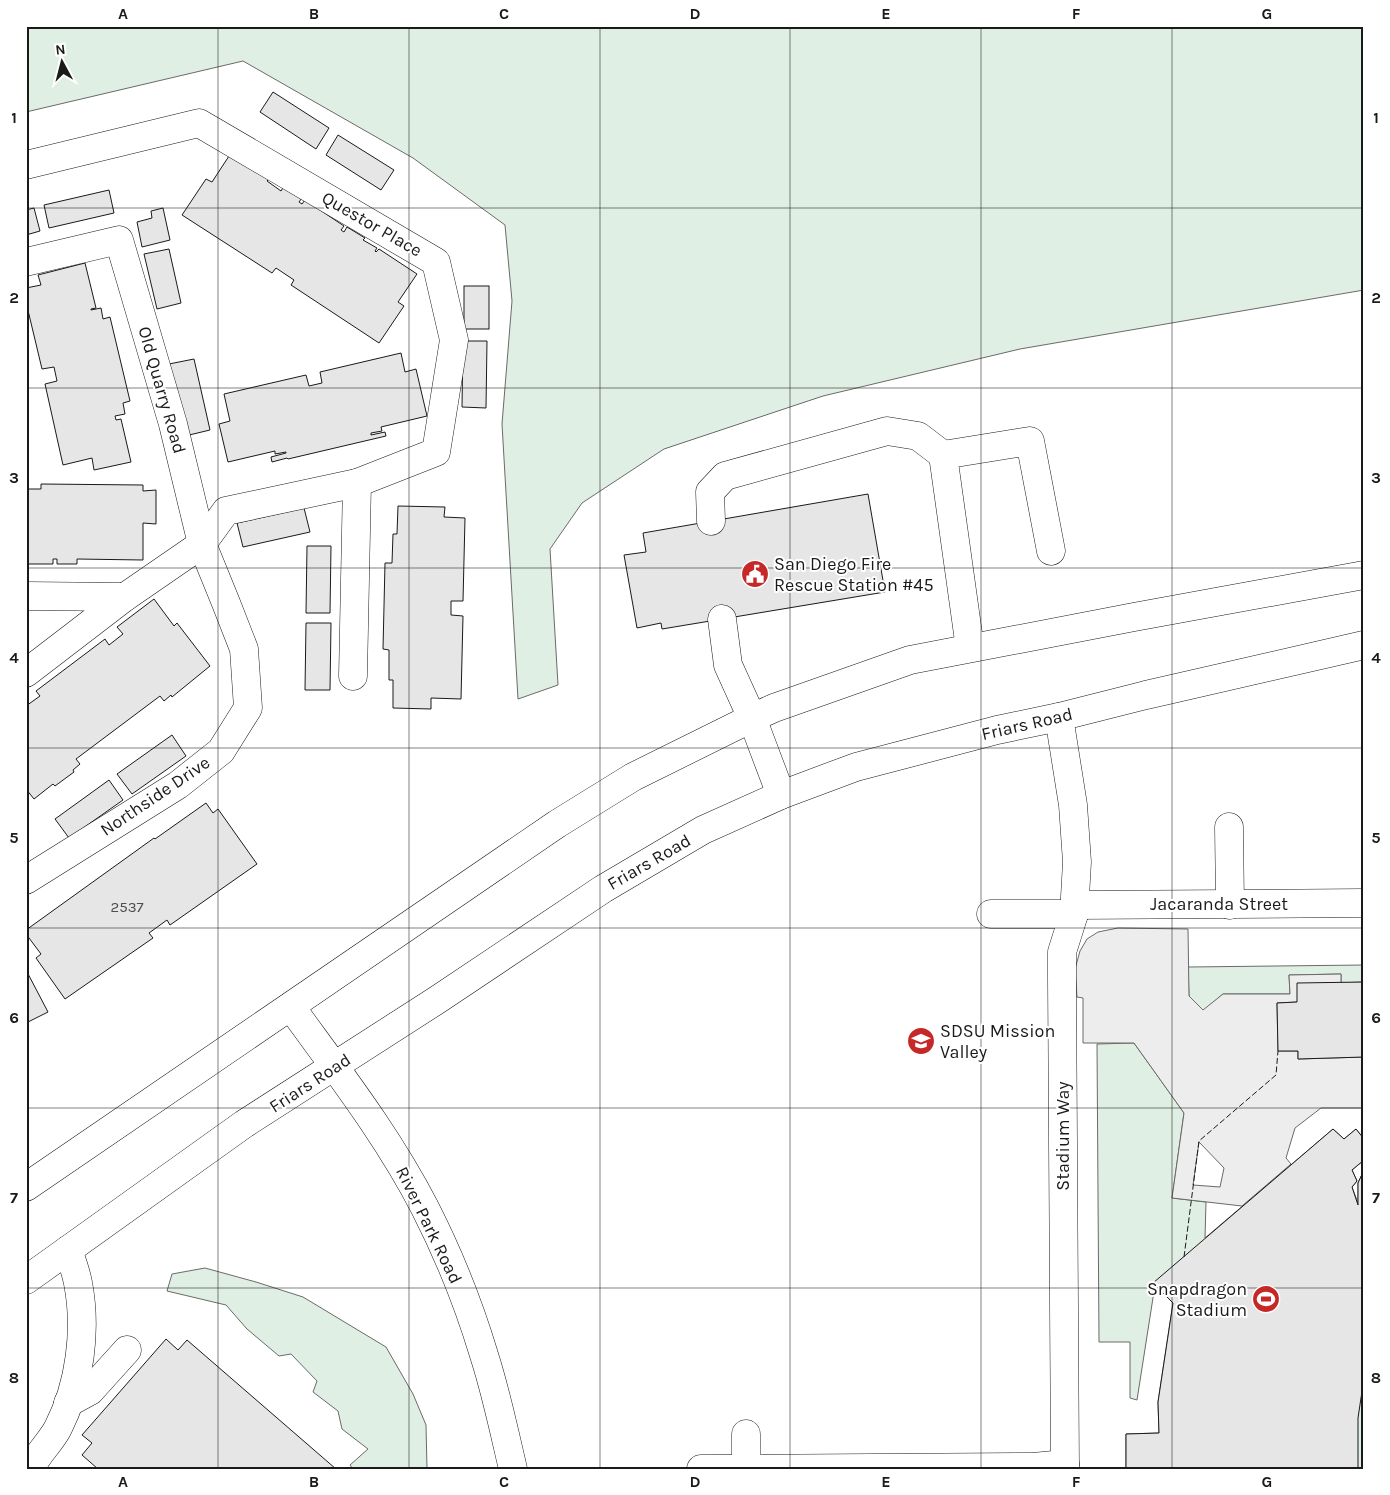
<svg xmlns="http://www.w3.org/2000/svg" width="1390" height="1495" viewBox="0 0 1390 1495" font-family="Karla,sans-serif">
  <rect width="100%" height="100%" fill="#fff"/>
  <!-- green -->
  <g fill="#e0efe3" stroke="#6a6a6a">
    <polygon points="26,26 1364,26 1364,290 1020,349 823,396 664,449 582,503 550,549 558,685 518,699 502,424 512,301 505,225 413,158 243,61 26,112"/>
    <polygon points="1364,965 1364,982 1341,983 1341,974 1289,975 1290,994 1223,994 1203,1011 1189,996 1188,967"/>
    <polygon points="1134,1043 1184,1113 1172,1198 1206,1202 1205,1238 1333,1129 1344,1139 1356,1129 1364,1139 1364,1160 1352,1170 1357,1181 1352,1187 1358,1203 1358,1183 1364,1170 1364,1469 1126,1469 1126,1434 1159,1433 1158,1402 1173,1303 1155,1285 1137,1400 1130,1398 1130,1342 1099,1342 1097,1044"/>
    <polygon points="205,1268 256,1282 303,1297 386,1347 413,1394 426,1425 427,1469 353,1469 350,1465 368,1449 342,1429 338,1411 313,1392 317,1381 291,1354 279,1356 247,1329 226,1305 167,1291 172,1274"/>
  </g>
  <!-- parking -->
  <path fill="#ededed" stroke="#6a6a6a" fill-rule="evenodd" d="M1118,928L1188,929L1189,996L1203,1010L1223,994H1290L1289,975L1341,974V983L1297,1002L1277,1003L1278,1051H1298V1059L1364,1057V1108H1321L1295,1128L1286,1158L1291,1164L1242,1206L1172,1198L1184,1113L1134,1043H1083V998L1077,997L1075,969L1080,951L1087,939L1098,932ZM1199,1142L1224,1168L1220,1187L1193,1185Z"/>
  <!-- building -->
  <g fill="#e6e6e6" stroke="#1a1a1a">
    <polygon points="273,92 329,128 316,149 260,112"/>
    <polygon points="338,135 394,170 381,190 326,155"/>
    <polygon points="231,153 269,179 267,181 281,191 284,186 302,198 299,202 302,204 305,200 344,226 341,230 344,232 347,227 365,238 363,240 377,248 375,251 376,252 379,249 417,274 398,302 404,306 379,343 291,285 294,280 276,268 272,273 182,215 206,179 212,182"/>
    <polygon points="109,190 114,213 49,228 44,205"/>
    <polygon points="34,208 40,231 26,235 26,210"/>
    <polygon points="163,208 170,240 142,247 137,222 152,218 151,211"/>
    <polygon points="169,249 181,303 157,309 144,254"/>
    <polygon points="85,263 96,308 91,309 91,310 101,308 103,319 110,317 130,401 123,403 125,414 115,416 116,420 121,419 131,462 94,470 92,458 63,465 45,384 57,381 54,367 42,369 26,302 26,288 41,285 38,275"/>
    <rect x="464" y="286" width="25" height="43"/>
    <polygon points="463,341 487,341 486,408 462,407"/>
    <polygon points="401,353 405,372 416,369 427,416 381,427 382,431 371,433 371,435 385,432 386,436 288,459 287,458 272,462 271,457 286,453 286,452 275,454 275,451 228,462 219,424 230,421 224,394 306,375 309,386 322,383 320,372"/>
    <polygon points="194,359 210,430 185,436 169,364"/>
    <polygon points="41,484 143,485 143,491 156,490 156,524 143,523 143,560 77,559 77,564 57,564 57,559 53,559 53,564 26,564 26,489 41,489"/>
    <polygon points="868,494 885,592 662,629 661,623 637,628 624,555 646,552 643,533"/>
    <polygon points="398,506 445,507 444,517 465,518 463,601 451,601 451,615 463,616 461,699 431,698 431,709 393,708 393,680 389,680 389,650 383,649 385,563 392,563 393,534 397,534"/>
    <polygon points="304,508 310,532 243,547 237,523"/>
    <polygon points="307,546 331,546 330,613 306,613"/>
    <polygon points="154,599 174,626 177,623 210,666 172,697 171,695 164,701 160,696 76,759 80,764 73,770 74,772 55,786 53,784 34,799 26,789 26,706 40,696 36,691 105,639 109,645 123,634 117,627"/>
    <polygon points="306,623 331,623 330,690 305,690"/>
    <polygon points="172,735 186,756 132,794 117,774"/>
    <polygon points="109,780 123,800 69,838 55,819"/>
    <polygon points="206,803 213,813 218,809 257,864 170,925 167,920 149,933 153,938 65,999 36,958 41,954 26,934 26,930 154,838 155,839"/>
    <polygon points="26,970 48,1012 26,1023"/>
    <polygon points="1364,982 1364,1057 1298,1059 1298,1051 1278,1051 1277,1003 1297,1002 1297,983"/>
    <polygon points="1333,1129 1344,1139 1356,1129 1364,1139 1364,1160 1352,1170 1357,1181 1352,1187 1358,1205 1358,1183 1364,1170 1364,1378 1358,1418 1358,1469 1126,1469 1126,1434 1159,1433 1158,1402 1173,1303 1153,1283"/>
    <polygon points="166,1339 178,1350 187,1340 336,1469 98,1469 82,1455 92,1443 82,1435"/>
  </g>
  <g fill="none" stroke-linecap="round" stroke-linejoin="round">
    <!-- minor casing -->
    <g stroke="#1a1a1a" stroke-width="29">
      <g id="minor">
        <polyline points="26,165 199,123 436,262 454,340 436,452 357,483 226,511 202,544 226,603 244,649 248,708 221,751 178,785 26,880"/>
        <polyline points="26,262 119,240 173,424 202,544 125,597 26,673"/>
        <polyline points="711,521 710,492 725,476 887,431 918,436 943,455"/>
        <polyline points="26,596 125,597"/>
        <polyline points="722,619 728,665 752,718 781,795"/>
        <polyline points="970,648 943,455 1030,441 1051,551"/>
        <polyline points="353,676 357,483"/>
        <polyline points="1059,717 1073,805 1077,862 1074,914 1062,952 1062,979 1065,1469"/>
        <polyline points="1229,827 1230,905"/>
        <polyline points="1074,905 1364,903"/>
        <polyline points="991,914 1074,914"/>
        <path d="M291,1007C338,1072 388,1136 425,1208C449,1255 469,1305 484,1355C496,1392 504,1431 513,1469"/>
        <polyline points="68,1403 90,1391 127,1350"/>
        <polyline points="746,1468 746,1434"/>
        <path d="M31,1469C35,1456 51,1442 58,1428C80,1385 87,1330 78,1283C76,1272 72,1261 68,1250"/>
        <polyline points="701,1469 1033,1467 1065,1464"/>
      </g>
    </g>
    <!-- highway casing -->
    <g stroke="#1a1a1a" stroke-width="29">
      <g id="highway">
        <polyline points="26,1187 557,824 633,777 752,718 774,708 910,660 1134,617 1364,575"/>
        <polyline points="26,1280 244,1124 437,1000 603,889 703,830 781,795 856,767 997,730 1059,717 1146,695 1364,645"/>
      </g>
    </g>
    <!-- minor -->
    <use href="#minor" stroke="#fff" stroke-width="28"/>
    <!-- highway -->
    <use href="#highway" stroke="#fff" stroke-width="28"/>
    <!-- fence -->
    <polyline stroke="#1a1a1a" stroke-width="1" stroke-dasharray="6 2.5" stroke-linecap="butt" points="1184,1257 1199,1141 1276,1075 1278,1051"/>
  </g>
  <!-- grid -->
  <path fill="none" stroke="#1a1a1a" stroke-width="1" stroke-opacity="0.55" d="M218,26V1469M409,26V1469M600,26V1469M790,26V1469M981,26V1469M1172,26V1469M26,208H1364M26,388H1364M26,568H1364M26,748H1364M26,928H1364M26,1108H1364M26,1288H1364"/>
  <!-- icons -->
  <defs>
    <g id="civic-disc" transform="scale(1.4375)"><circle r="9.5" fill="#c62828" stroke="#fff"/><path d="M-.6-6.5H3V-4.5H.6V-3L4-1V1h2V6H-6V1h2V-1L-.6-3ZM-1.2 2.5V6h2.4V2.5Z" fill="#fff"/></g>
    <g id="university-disc" transform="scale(1.4375)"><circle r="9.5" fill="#c62828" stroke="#fff"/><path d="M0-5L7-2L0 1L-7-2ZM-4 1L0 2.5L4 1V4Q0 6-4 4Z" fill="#fff"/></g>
    <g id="stadium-disc" transform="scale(1.4375)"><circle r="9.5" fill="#c62828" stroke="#fff"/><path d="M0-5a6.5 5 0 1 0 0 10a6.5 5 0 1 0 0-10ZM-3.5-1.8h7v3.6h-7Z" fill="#fff"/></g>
  </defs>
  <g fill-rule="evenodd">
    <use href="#civic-disc" x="755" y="574"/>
    <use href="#university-disc" x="921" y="1041"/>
    <use href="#stadium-disc" x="1266" y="1299"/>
  </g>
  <g text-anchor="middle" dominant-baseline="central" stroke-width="4" stroke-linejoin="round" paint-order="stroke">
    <!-- number labels -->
    <g font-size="15" fill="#4d4d4d">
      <text x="127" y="907">2537</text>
    </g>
    <!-- street labels -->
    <g font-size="18" fill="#1a1a1a" stroke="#fff">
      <text transform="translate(372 224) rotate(30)">Questor Place</text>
      <text transform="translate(162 390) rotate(74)">Old Quarry Road</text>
      <text transform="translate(1027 724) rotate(-13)">Friars Road</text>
      <text transform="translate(155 796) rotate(-34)">Northside Drive</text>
      <text transform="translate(649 862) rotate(-30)">Friars Road</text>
      <text x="1219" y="904">Jacaranda Street</text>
      <text transform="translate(310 1083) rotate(-33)">Friars Road</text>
      <text transform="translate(1063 1136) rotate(-90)">Stadium Way</text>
      <text transform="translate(429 1225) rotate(64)">River Park Road</text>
    </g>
    <!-- poi labels -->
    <g font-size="18" fill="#1a1a1a" stroke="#fff" text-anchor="start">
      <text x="774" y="564">San Diego Fire<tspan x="774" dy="21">Rescue Station #45</tspan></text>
      <text x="940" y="1031">SDSU Mission<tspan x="940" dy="21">Valley</tspan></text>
      <text x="1247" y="1289" text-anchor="end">Snapdragon<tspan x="1247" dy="21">Stadium</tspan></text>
    </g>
  </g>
  <!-- border -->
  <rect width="1390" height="1495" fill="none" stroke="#ffffff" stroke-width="55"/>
  <!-- north arrow -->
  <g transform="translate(62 62) rotate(353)" stroke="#ffffff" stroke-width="4" paint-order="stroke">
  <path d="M0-4L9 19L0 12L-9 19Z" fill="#1a1a1a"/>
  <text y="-8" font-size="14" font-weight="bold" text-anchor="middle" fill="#1a1a1a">N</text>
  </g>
  <rect x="28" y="28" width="1334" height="1440" fill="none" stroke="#1a1a1a" stroke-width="2"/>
  <g font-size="16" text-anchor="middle" font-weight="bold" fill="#1a1a1a">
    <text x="123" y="19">A</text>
    <text x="314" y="19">B</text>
    <text x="504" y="19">C</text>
    <text x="695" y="19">D</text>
    <text x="886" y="19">E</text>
    <text x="1076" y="19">F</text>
    <text x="1267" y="19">G</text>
    <text x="14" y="123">1</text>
    <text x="1376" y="123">1</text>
    <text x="14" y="303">2</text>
    <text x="1376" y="303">2</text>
    <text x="14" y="483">3</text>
    <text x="1376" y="483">3</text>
    <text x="14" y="663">4</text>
    <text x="1376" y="663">4</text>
    <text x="14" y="843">5</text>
    <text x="1376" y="843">5</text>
    <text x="14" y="1023">6</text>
    <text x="1376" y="1023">6</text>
    <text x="14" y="1203">7</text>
    <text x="1376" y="1203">7</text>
    <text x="14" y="1383">8</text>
    <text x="1376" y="1383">8</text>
    <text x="123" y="1487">A</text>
    <text x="314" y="1487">B</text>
    <text x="504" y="1487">C</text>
    <text x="695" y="1487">D</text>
    <text x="886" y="1487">E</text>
    <text x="1076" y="1487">F</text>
    <text x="1267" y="1487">G</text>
  </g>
</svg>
